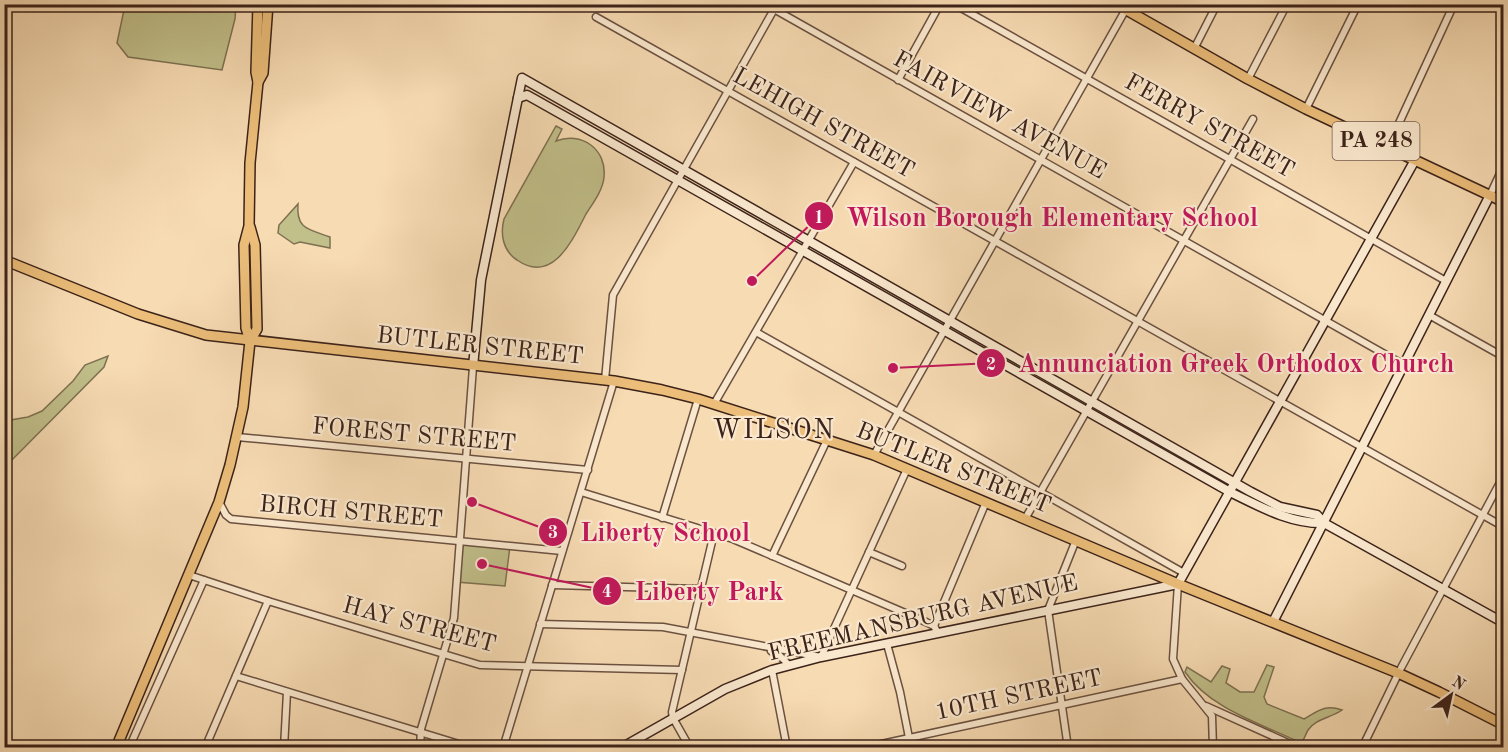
<svg xmlns="http://www.w3.org/2000/svg" width="1508" height="752" viewBox="0 0 1508 752" font-family="'Old Standard TT',serif">
  <rect width="100%" height="100%" fill="#f7dbb3"/>
  <filter id="stains"><feTurbulence type="fractalNoise" baseFrequency=".00333" numOctaves="4"/><feColorMatrix values="0 0 0 0 .2 0 0 0 0 .09 0 0 0 0 .02 0 0 0 .5 -.17"/></filter>
  <radialGradient id="worn" r=".72"><stop offset=".6" stop-color="#630" stop-opacity="0"/><stop offset="1" stop-color="#630" stop-opacity=".3"/></radialGradient>
  <!-- green -->
  <g fill="#c1bf8a" stroke="#7e7152" stroke-width="1.5">
    <polygon points="125,5 236,5 235,19 222,70 128,57 117,43"/>
    <path d="M556,126L562,129L556,141C581,131 607,149 604,177C603,190 593,203 586,214C573,239 553,285 517,260C503,251 500,234 504,219Z"/>
    <path d="M298,204C296,230 309,229 330,237V248L300,242L294,244L278,233L279,225Z"/>
    <polygon points="108,356 104,367 5,467 5,421 28,417 42,411 73,381 85,365"/>
    <polygon points="459,541 510,546 505,586 456,582"/>
    <path d="M1267,665L1274,667L1264,697L1267,704L1304,719C1318,711 1325,704 1342,710C1331,718 1315,719 1308,730C1305,735 1305,739 1301,743C1262,724 1210,709 1185,672L1187,667L1211,682L1222,666L1230,669L1226,683L1240,692H1254Z"/>
  </g>
  <g fill="none" stroke-linecap="round" stroke-linejoin="round">
    <!-- street casing -->
    <g stroke="#6b5140" stroke-width="9">
      <g id="street">
        <polyline points="765,4 1404,365"/>
        <polyline points="954,4 1446,281"/>
        <polyline points="596,17 1504,527"/>
        <polyline points="1194,49 1217,4"/>
        <polyline points="1248,79 1287,4"/>
        <polyline points="898,80 940,4"/>
        <polyline points="1306,109 1358,4"/>
        <polyline points="1388,147 1454,4"/>
        <polyline points="1490,195 1504,165"/>
        <polyline points="1429,315 1504,357"/>
        <polyline points="756,332 1184,573"/>
        <polyline points="605,380 613,295 777,4"/>
        <polyline points="714,404 854,162"/>
        <polyline points="237,437 588,470"/>
        <polyline points="874,455 1126,9"/>
        <polyline points="581,492 733,539 926,622 934,626 938,633"/>
        <polyline points="219,502 226,515 231,519 562,551"/>
        <polyline points="662,518 698,399"/>
        <polyline points="1025,519 1253,119"/>
        <polyline points="869,552 902,566"/>
        <polyline points="772,556 827,440"/>
        <polyline points="189,575 268,601 480,665 682,670"/>
        <polyline points="1178,584 1173,659 1182,679 1212,716 1213,748"/>
        <polyline points="552,585 700,589"/>
        <polyline points="540,624 663,627 821,657 907,469"/>
        <polyline points="934,626 986,502"/>
        <polyline points="887,644 900,692 911,748"/>
        <polyline points="771,651 780,656 789,665"/>
        <polyline points="772,670 787,748"/>
        <polyline points="236,676 472,748"/>
        <polyline points="1206,706 1299,748"/>
        <polyline points="129,748 204,580"/>
        <polyline points="205,748 268,601"/>
        <polyline points="284,748 287,692"/>
        <polyline points="420,748 421,729 454,618 473,367"/>
        <polyline points="503,748 614,381"/>
        <polyline points="690,748 673,718 672,712 714,533"/>
        <polyline points="863,748 1182,679"/>
        <polyline points="1068,748 1048,610 1076,540"/>
        <polyline points="1362,748 1401,668 1504,475"/>
      </g>
    </g>
    <!-- secondary casing -->
    <g stroke="#3c231a" stroke-width="11">
      <g id="secondary">
        <path d="M518,98L527,95L536,100L1230,492C1259,506 1290,524 1324,523"/>
        <polyline points="473,367 481,280 522,78 1251,492 1280,507 1317,515 1324,523 1504,623"/>
        <polyline points="1273,622 1490,195"/>
        <polyline points="621,748 725,689 772,670 821,657 1178,584 1415,160"/>
      </g>
    </g>
    <!-- primary casing -->
    <g stroke="#3c231a" stroke-width="12">
      <g id="primary">
        <polyline points="1116,4 1248,79 1306,109 1504,202"/>
        <polyline points="258,82 263,73 268,4"/>
        <polyline points="250,227 255,245 257,329 250,341"/>
        <polyline points="4,260 138,314 206,335 614,381 662,390 698,399 874,455 1178,584 1398,673 1439,692 1504,725"/>
        <polyline points="116,748 219,502 230,465 243,407 250,341 246,328 244,245 249,226 250,163 258,82 256,72 258,4"/>
      </g>
    </g>
    <!-- street -->
    <use href="#street" stroke="#fae8ce" stroke-width="6"/>
    <!-- secondary -->
    <use href="#secondary" stroke="#fae8ce" stroke-width="8"/>
    <!-- primary -->
    <use href="#primary" stroke="#ecbe7a" stroke-width="9"/>
  </g>
  <g text-anchor="middle" dominant-baseline="central" stroke-width="4.5" stroke-linejoin="round" paint-order="stroke">
    <!-- shield labels -->
    <rect fill="#fae8ce" stroke="#755e50" stroke-width="1.5" x="1332.5" y="122" width="87" height="38" rx="4.5"/>
    <g font-size="22" font-weight="bold" fill="#3c231a">
      <text x="1376" y="141">PA 248</text>
    </g>
    <!-- street labels -->
    <g font-size="24" fill="#3c231a" stroke="#fae8ce">
      <text transform="translate(999 116) rotate(29)">FAIRVIEW AVENUE</text>
      <text transform="translate(823 124) rotate(29)">LEHIGH STREET</text>
      <text transform="translate(1209 127) rotate(29)">FERRY STREET</text>
      <text transform="translate(480 347) rotate(6)">BUTLER STREET</text>
      <text transform="translate(414 436) rotate(5)">FOREST STREET</text>
      <text transform="translate(953 469) rotate(22)">BUTLER STREET</text>
      <text transform="translate(351 513) rotate(5)">BIRCH STREET</text>
      <text transform="translate(923 619) rotate(-13)">FREEMANSBURG AVENUE</text>
      <text transform="translate(419 626) rotate(15)">HAY STREET</text>
      <text transform="translate(1019 696) rotate(-12)">10TH STREET</text>
    </g>
    <!-- quarter labels -->
    <g font-size="27" letter-spacing="1.5" fill="#3c231a" stroke="#fae8ce">
      <text x="774" y="430">WILSON</text>
    </g>
  </g>
  <!-- callouts -->
  <path fill="none" stroke="#c2185b" stroke-width="2" d="M752 281L819 216M893 368L991 363M472 502L553 532M482 564L607 591"/>
  <g fill="#c2185b" stroke="#fae8ce" stroke-width="2">
    <circle cx="752" cy="281" r="6"/>
    <circle cx="893" cy="368" r="6"/>
    <circle cx="472" cy="502" r="6"/>
    <circle cx="482" cy="564" r="6"/>
    <circle cx="819" cy="216" r="15"/>
    <circle cx="991" cy="363" r="15"/>
    <circle cx="553" cy="532" r="15"/>
    <circle cx="607" cy="591" r="15"/>
  </g>
  <g font-size="18" text-anchor="middle" font-weight="bold" fill="#fff">
    <text x="819" y="223">1</text>
    <text x="991" y="370">2</text>
    <text x="553" y="538">3</text>
    <text x="607" y="597">4</text>
  </g>
  <g font-size="26" text-anchor="middle" font-weight="bold" fill="#c2185b" stroke="#fae8ce" stroke-width="4.5" stroke-linejoin="round" paint-order="stroke">
    <text x="1052" y="226">Wilson Borough Elementary School</text>
    <text x="1236" y="372">Annunciation Greek Orthodox Church</text>
    <text x="665" y="541">Liberty School</text>
    <text x="709" y="600">Liberty Park</text>
  </g>
  <!-- margin -->
  <rect width="1508" height="752" fill="none" stroke="#f7dbb3" stroke-width="24"/>
  <rect x="6" y="6" width="1496" height="740" fill="none" stroke="#3c231a" stroke-width="3"/>
  <rect x="12" y="12" width="1484" height="728" fill="none" stroke="#3c231a" stroke-width="1.5"/>
  <!-- north arrow -->
  <g transform="translate(1451 695) rotate(33)" stroke="#fae8ce" stroke-width="4.5" paint-order="stroke">
  <path d="M0-4.5L10 22L0 15L-10 22Z" fill="#3c231a"/>
  <text y="-9" font-size="16" font-weight="bold" text-anchor="middle" fill="#3c231a">N</text>
  </g>
  <rect width="100%" height="100%" filter="url(#stains)"/>
  <rect width="100%" height="100%" fill="url(#worn)"/>
</svg>
